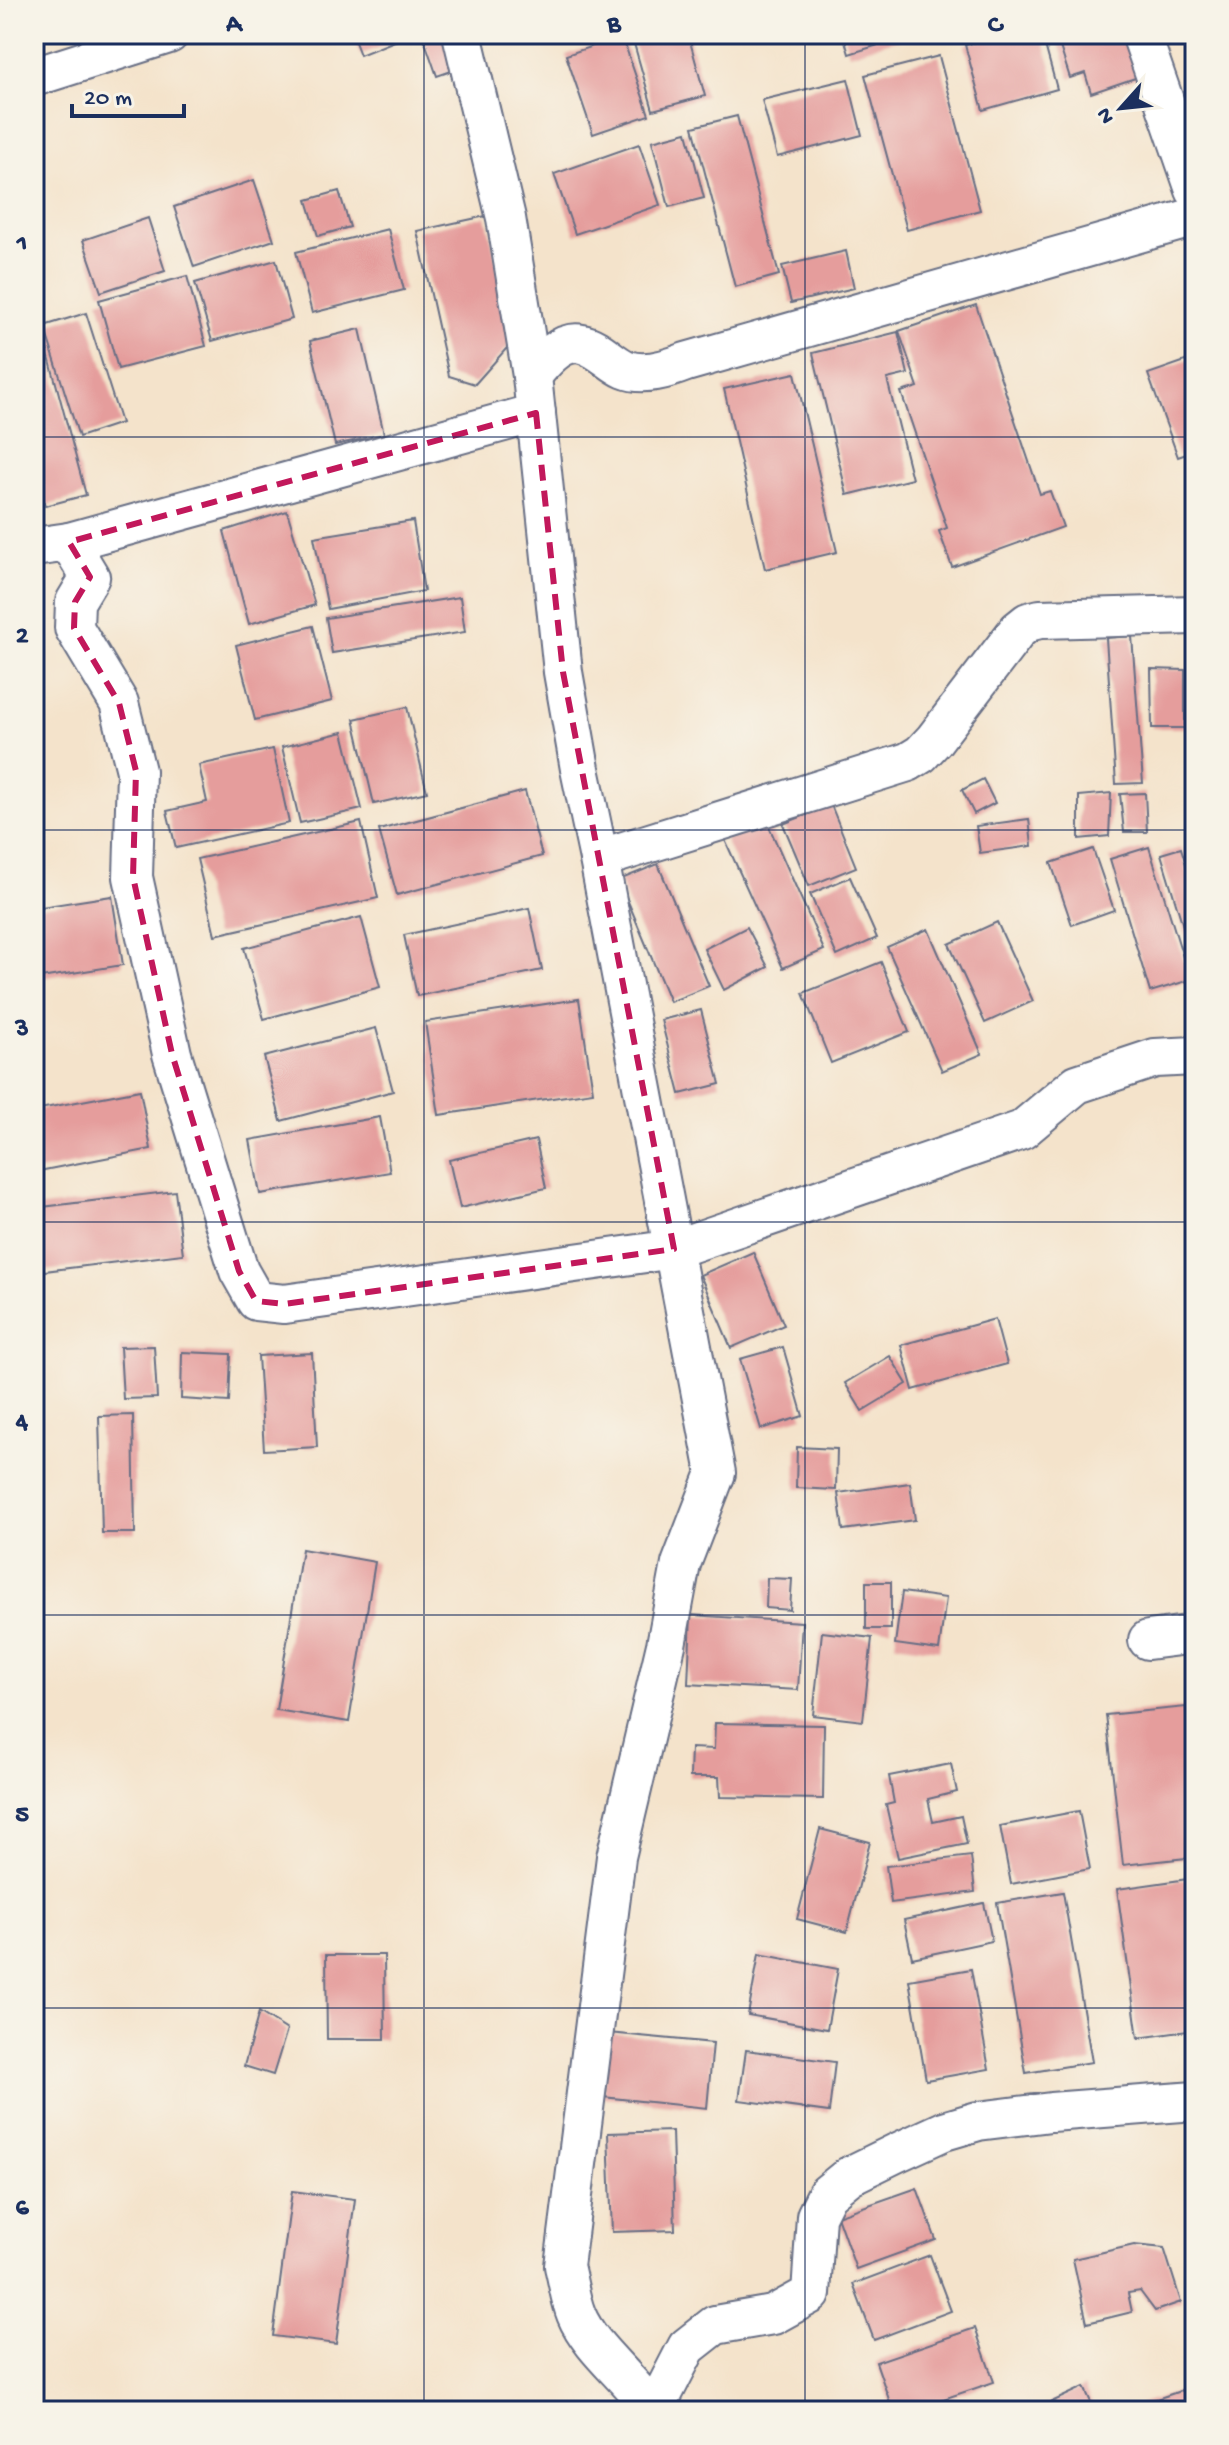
<svg xmlns="http://www.w3.org/2000/svg" width="1229" height="2445" viewBox="0 0 1229 2445" font-family="'Gochi Hand',sans-serif">
  <rect width="100%" height="100%" fill="#f7f3e8"/>
  <filter id="ink" filterUnits="userSpaceOnUse"><feTurbulence type="fractalNoise" baseFrequency=".0125" numOctaves="2"/><feDisplacementMap in="SourceGraphic" scale="16" xChannelSelector="R" yChannelSelector="G"/><feConvolveMatrix kernelMatrix="1 2 1 2 8 2 1 2 1" color-interpolation-filters="sRGB"/></filter>
  <filter id="wash" filterUnits="userSpaceOnUse"><feTurbulence type="fractalNoise" baseFrequency=".006" numOctaves="4" result="noise"/><feDisplacementMap in="SourceGraphic" scale="32" xChannelSelector="R" yChannelSelector="G"/><feGaussianBlur stdDeviation="1.8" result="paint"/><feColorMatrix in="noise" values="0 0 0 0 0 0 0 0 0 0 0 0 0 0 0 0 0 1.4 0 .05"/><feComposite in="paint" operator="in"/></filter>
  <g filter="url(#wash)">
    <rect width="100%" height="100%" fill="#f4e3cb"/>
    <g id="blocks">
      <!-- building -->
      <g fill="#e59d9c">
        <polygon points="352,34 412,34 360,55"/>
        <polygon points="429,34 455,34 466,66 437,76 423,36"/>
        <polygon points="655,34 688,34 705,96 653,110 633,40"/>
        <polygon points="843,34 910,34 911,35 849,54"/>
        <polygon points="1005,34 1042,34 1057,89 983,110 965,45"/>
        <polygon points="1056,34 1131,34 1144,75 1091,93 1085,73 1070,78"/>
        <polygon points="622,36 649,115 593,134 566,55"/>
        <polygon points="939,56 980,210 907,230 865,75"/>
        <polygon points="848,79 862,135 777,157 762,100"/>
        <polygon points="737,116 779,275 735,287 693,127"/>
        <polygon points="687,132 704,198 669,207 652,141"/>
        <polygon points="639,144 660,205 575,234 554,174"/>
        <polygon points="254,180 274,240 194,267 174,207"/>
        <polygon points="339,191 350,227 318,236 307,200"/>
        <polygon points="486,216 514,340 475,384 449,376 417,231"/>
        <polygon points="148,218 165,271 101,292 83,240"/>
        <polygon points="388,229 404,290 312,313 296,252"/>
        <polygon points="846,251 854,288 791,303 782,266"/>
        <polygon points="276,260 292,319 212,341 195,283"/>
        <polygon points="187,276 206,346 118,369 99,300"/>
        <polygon points="976,305 1040,494 1050,491 1063,527 952,567 939,531 947,528 901,392 918,387 899,331"/>
        <polygon points="86,313 121,423 79,437 44,326"/>
        <polygon points="360,329 384,434 335,445 310,341"/>
        <polygon points="898,332 908,374 887,379 912,479 847,495 813,353"/>
        <polygon points="46,346 86,495 45,506 34,464 34,350"/>
        <polygon points="1194,358 1195,451 1178,457 1148,374"/>
        <polygon points="795,373 837,552 765,569 724,389"/>
        <polygon points="287,511 315,605 249,624 224,531"/>
        <polygon points="413,521 424,591 328,609 314,537"/>
        <polygon points="460,597 465,632 332,653 326,618"/>
        <polygon points="313,626 332,701 255,720 236,645"/>
        <polygon points="1132,636 1143,783 1116,784 1106,638"/>
        <polygon points="1151,669 1185,670 1185,728 1152,728"/>
        <polygon points="407,707 427,792 374,804 354,719"/>
        <polygon points="343,732 362,809 300,823 282,747"/>
        <polygon points="273,749 289,823 176,848 167,811 207,802 199,765"/>
        <polygon points="983,779 995,803 974,814 962,790"/>
        <polygon points="525,791 542,856 397,895 379,830"/>
        <polygon points="1111,793 1109,836 1079,839 1079,796"/>
        <polygon points="1145,793 1147,832 1124,832 1120,794"/>
        <polygon points="831,805 856,867 809,886 783,824"/>
        <polygon points="1029,819 1032,846 980,853 976,826"/>
        <polygon points="361,822 378,898 215,935 197,859"/>
        <polygon points="767,822 824,950 783,968 725,840"/>
        <polygon points="1149,847 1190,980 1150,992 1110,859"/>
        <polygon points="1181,848 1195,894 1194,962 1161,854"/>
        <polygon points="1093,849 1114,910 1072,925 1051,863"/>
        <polygon points="658,864 709,986 670,1002 619,880"/>
        <polygon points="850,877 877,938 837,956 810,894"/>
        <polygon points="112,896 123,965 34,979 34,908"/>
        <polygon points="529,908 542,970 417,996 404,935"/>
        <polygon points="361,917 380,987 264,1019 244,948"/>
        <polygon points="997,922 1033,1001 985,1023 949,944"/>
        <polygon points="747,927 768,967 724,990 704,949"/>
        <polygon points="928,929 982,1054 942,1071 887,947"/>
        <polygon points="881,962 909,1032 831,1063 803,993"/>
        <polygon points="579,999 593,1092 439,1115 425,1022"/>
        <polygon points="701,1010 720,1084 680,1094 661,1020"/>
        <polygon points="376,1028 393,1091 281,1121 264,1057"/>
        <polygon points="140,1090 151,1149 34,1172 34,1110"/>
        <polygon points="380,1117 390,1172 260,1194 250,1140"/>
        <polygon points="536,1140 546,1188 460,1208 449,1160"/>
        <polygon points="175,1191 183,1254 36,1272 34,1208"/>
        <polygon points="753,1252 784,1325 731,1348 700,1275"/>
        <polygon points="995,1319 1007,1364 913,1390 901,1345"/>
        <polygon points="154,1346 157,1398 123,1399 120,1347"/>
        <polygon points="783,1347 803,1416 761,1429 740,1359"/>
        <polygon points="182,1352 231,1354 229,1402 181,1399"/>
        <polygon points="312,1353 317,1447 264,1450 258,1356"/>
        <polygon points="890,1356 907,1384 862,1411 845,1383"/>
        <polygon points="133,1415 135,1533 102,1533 99,1416"/>
        <polygon points="797,1447 837,1449 836,1490 796,1488"/>
        <polygon points="910,1483 915,1520 843,1530 838,1493"/>
        <polygon points="302,1549 375,1562 349,1722 276,1710"/>
        <polygon points="767,1578 792,1579 790,1610 766,1608"/>
        <rect x="866" y="1582" width="25" height="47"/>
        <polygon points="902,1592 946,1598 939,1650 895,1644"/>
        <polygon points="691,1615 802,1622 798,1690 688,1684"/>
        <polygon points="822,1632 872,1638 863,1721 813,1715"/>
        <polygon points="1186,1707 1195,1786 1195,1857 1123,1865 1106,1715"/>
        <polygon points="715,1723 824,1725 823,1799 720,1797 719,1777 690,1777 691,1748 714,1749"/>
        <polygon points="951,1764 957,1792 928,1799 933,1822 961,1816 967,1844 898,1858 886,1805 894,1803 889,1776"/>
        <polygon points="1079,1811 1090,1869 1011,1884 1000,1826"/>
        <polygon points="820,1829 870,1842 847,1932 797,1919"/>
        <polygon points="971,1856 975,1892 891,1903 886,1866"/>
        <polygon points="1195,1878 1195,2030 1138,2038 1117,1889"/>
        <polygon points="1063,1892 1092,2062 1026,2073 997,1903"/>
        <polygon points="984,1903 992,1941 912,1958 904,1920"/>
        <polygon points="759,1954 838,1969 827,2029 748,2015"/>
        <polygon points="326,1955 384,1955 385,2039 327,2039"/>
        <polygon points="971,1969 989,2069 926,2080 909,1980"/>
        <polygon points="259,2012 287,2030 273,2075 244,2066"/>
        <polygon points="608,2033 713,2043 707,2108 603,2097"/>
        <polygon points="746,2050 835,2062 829,2112 739,2100"/>
        <polygon points="672,2131 675,2230 612,2232 608,2133"/>
        <polygon points="917,2188 936,2240 856,2269 837,2216"/>
        <polygon points="292,2191 355,2199 336,2344 273,2336"/>
        <polygon points="1134,2245 1164,2248 1181,2302 1155,2311 1140,2291 1128,2293 1132,2312 1087,2323 1073,2259"/>
        <polygon points="930,2255 951,2311 874,2340 853,2284"/>
        <polygon points="975,2328 994,2382 908,2411 893,2411 876,2362"/>
        <polygon points="1195,2386 1195,2411 1141,2411 1139,2405"/>
        <polygon points="1084,2387 1095,2411 1032,2411"/>
      </g>
    </g>
  </g>
  <g filter="url(#ink)">
    <use href="#blocks" fill-opacity="0" stroke="#676e84" stroke-width="2"/>
    <g fill="none" stroke-linecap="round" stroke-linejoin="round">
      <!-- minor casing -->
      <g stroke="#676e84" stroke-width="42">
        <g id="minor">
          <path d="M462,34L506,218L532,376L563,672L580,769L599,859L716,1473L681,1564L666,1645L616,1857L564,2266C568,2281 570,2299 576,2314C590,2349 631,2378 652,2411"/>
          <polyline points="1141,34 1195,190"/>
          <polyline points="34,77 169,34"/>
          <path d="M532,376C543,362 561,339 582,344C598,347 611,363 625,369C644,377 668,369 686,362L1195,217"/>
          <polyline points="536,413 69,542 90,577 75,602 74,628 119,703 136,771 133,877 172,1054 239,1271 256,1301 284,1304 674,1249 1022,1130 1077,1084 1155,1058 1195,1056"/>
          <polyline points="34,547 69,542"/>
          <polyline points="599,859 908,762 921,754 934,740 1018,630 1028,622 1040,619 1195,615"/>
          <polyline points="1148,1640 1195,1634"/>
          <polyline points="654,2411 687,2347 715,2325 773,2315 811,2294 816,2216 827,2194 849,2176 896,2153 944,2131 978,2121 1051,2112 1195,2101"/>
        </g>
      </g>
      <!-- minor -->
      <use href="#minor" stroke="#fff" stroke-width="38"/>
    </g>
  </g>
  <!-- marked area -->
  <path fill="none" stroke="#c2185b" stroke-width="6" stroke-dasharray="16 10" stroke-linejoin="round" d="M536,413L563,672L674,1249L284,1304L256,1301L239,1271L172,1054L133,877L136,771L119,703L74,628L75,602L90,577L69,542Z"/>
  <!-- grid -->
  <path fill="none" stroke="#1b2f5e" stroke-width="2" stroke-opacity="0.55" d="M424,34V2411M805,34V2411M34,437H1195M34,830H1195M34,1222H1195M34,1615H1195M34,2008H1195"/>
  <!-- margin -->
  <rect width="1229" height="2445" fill="none" stroke="#f7f3e8" stroke-width="88"/>
  <!-- north arrow -->
  <g transform="translate(1121 108) rotate(243)" stroke="#f7f3e8" stroke-width="6" paint-order="stroke">
  <path d="M0-6L14 30L0 20L-14 30Z" fill="#1b2f5e"/>
  <text y="-12" font-size="22" font-weight="bold" text-anchor="middle" fill="#1b2f5e">N</text>
  </g>
  <!-- scale -->
  <path d="M72 104v12h112v-12" fill="none" stroke="#1b2f5e" stroke-width="4"/>
  <text x="84" y="104" font-size="24" fill="#1b2f5e" stroke="#f7f3e8" stroke-width="6" paint-order="stroke">20 m</text>
  <rect x="44" y="44" width="1141" height="2357" fill="none" stroke="#1b2f5e" stroke-width="3"/>
  <g font-size="26" text-anchor="middle" font-weight="bold" fill="#1b2f5e">
    <text x="234" y="31">A</text>
    <text x="614" y="31">B</text>
    <text x="995" y="31">C</text>
    <text x="22" y="250">1</text>
    <text x="22" y="642">2</text>
    <text x="22" y="1035">3</text>
    <text x="22" y="1428">4</text>
    <text x="22" y="1821">5</text>
    <text x="22" y="2214">6</text>
  </g>
</svg>
